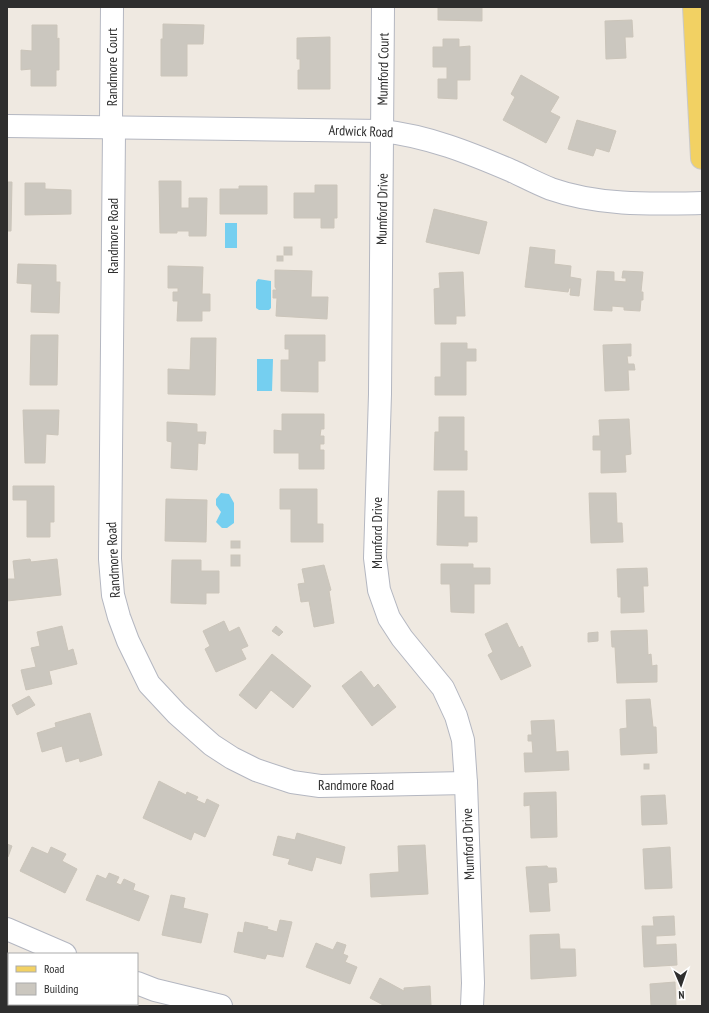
<svg xmlns="http://www.w3.org/2000/svg" width="709" height="1013" viewBox="0 0 709 1013" font-family="'PT Sans Narrow',sans-serif">
  <rect width="100%" height="100%" fill="#efe9e1"/>
  <!-- water -->
  <g fill="#75cff0">
    <rect x="225" y="223" width="12" height="25"/>
    <polygon points="258,279 271,281 271,308 269,310 259,310 256,308 256,282"/>
    <polygon points="257,359 273,359 272,391 257,391"/>
    <polygon points="221,493 229,494 234,503 234,523 227,528 222,528 216,522 221,512 216,505 216,499"/>
  </g>
  <!-- building -->
  <g fill="#cbc7bf" stroke="#cbc5ba">
    <polygon points="438,7 482,7 482,21 438,20"/>
    <polygon points="632,20 633,37 625,37 626,58 606,59 605,21"/>
    <polygon points="163,24 204,25 203,44 187,44 187,76 161,76 161,39 163,39"/>
    <polygon points="32,25 57,25 57,39 59,38 59,70 56,70 56,86 31,86 31,69 21,70 21,50 32,51"/>
    <polygon points="330,37 330,89 298,89 298,70 300,70 300,59 297,59 297,38"/>
    <polygon points="443,39 459,39 459,47 470,46 470,80 457,80 457,99 438,98 438,79 447,79 447,67 433,67 433,47 443,47"/>
    <polygon points="521,75 559,97 550,112 560,117 546,143 503,120 515,97 511,94"/>
    <polygon points="577,120 616,131 609,152 596,148 593,156 568,149"/>
    <polygon points="159,181 181,181 181,208 189,208 189,198 207,198 206,236 189,236 189,231 177,231 177,233 160,233"/>
    <polygon points="7,182 12,182 11,231 7,231"/>
    <polygon points="25,183 45,183 45,189 71,190 71,214 25,215"/>
    <polygon points="315,185 337,185 337,218 334,218 334,228 321,228 321,218 294,218 294,193 315,193"/>
    <polygon points="239,186 267,186 267,214 220,214 220,189 239,189"/>
    <polygon points="434,209 487,222 479,254 426,242"/>
    <rect x="284" y="247" width="8" height="8"/>
    <polygon points="530,247 555,250 554,264 571,266 570,277 581,279 579,296 570,295 571,288 569,288 568,292 525,287"/>
    <rect x="277" y="256" width="6" height="5"/>
    <polygon points="18,264 56,265 56,282 60,282 59,313 31,312 32,284 17,283"/>
    <polygon points="168,266 203,267 202,294 210,294 210,311 202,311 202,321 177,321 178,301 173,301 173,292 178,292 178,288 168,288"/>
    <polygon points="275,270 312,271 311,297 328,297 327,319 276,316 277,298 273,298 273,290 277,290 275,287"/>
    <polygon points="597,271 614,272 614,281 626,282 626,278 622,278 623,271 643,272 641,292 643,292 643,300 641,300 640,311 624,310 624,307 612,306 612,311 594,310"/>
    <polygon points="463,272 465,316 456,316 456,324 435,324 434,289 440,288 439,273"/>
    <polygon points="31,335 58,335 57,385 30,385"/>
    <polygon points="285,335 325,335 325,361 318,361 318,392 281,391 281,360 289,360 289,349 285,349"/>
    <polygon points="191,338 216,338 215,395 168,394 168,369 190,370"/>
    <polygon points="441,343 467,343 467,349 476,349 476,361 466,361 466,395 435,395 435,377 441,377"/>
    <polygon points="631,344 631,356 627,356 628,364 634,364 635,370 628,370 629,390 605,391 603,345"/>
    <polygon points="23,410 59,410 58,435 46,434 45,463 25,463"/>
    <polygon points="282,414 324,414 324,429 321,429 320,436 324,436 324,444 320,444 320,450 324,450 324,469 299,469 299,453 274,453 274,430 282,431"/>
    <polygon points="439,417 464,417 464,451 467,451 467,470 434,470 435,432 439,432"/>
    <polygon points="629,419 631,454 625,455 626,472 601,473 601,450 593,450 593,436 600,436 599,420"/>
    <polygon points="167,422 197,424 197,432 206,432 205,444 198,443 197,470 171,468 172,442 167,441"/>
    <polygon points="13,486 54,486 54,522 50,522 50,537 27,537 27,500 13,500"/>
    <polygon points="280,489 317,489 317,524 323,524 323,542 291,542 291,509 280,509"/>
    <polygon points="438,491 464,491 464,517 477,517 477,542 468,542 468,546 437,545"/>
    <polygon points="589,493 616,493 617,523 622,523 623,542 591,543"/>
    <polygon points="166,499 207,500 206,542 165,541"/>
    <rect x="231" y="541" width="9" height="7"/>
    <rect x="231" y="555" width="9" height="11"/>
    <polygon points="30,559 31,562 57,559 61,595 7,601 7,579 15,579 13,561"/>
    <polygon points="172,560 201,560 201,571 219,571 219,593 206,593 206,604 171,603"/>
    <polygon points="441,564 473,564 473,568 490,568 490,584 474,584 474,613 451,612 450,584 441,584"/>
    <polygon points="324,565 331,590 329,591 334,623 314,627 309,601 301,602 298,584 305,583 302,569"/>
    <polygon points="647,568 648,586 643,586 644,612 621,613 621,597 618,597 617,569"/>
    <polygon points="224,621 229,632 239,627 248,646 241,649 246,659 216,672 205,649 210,646 203,631"/>
    <polygon points="507,623 519,648 522,646 531,666 501,680 488,655 493,652 485,634"/>
    <polygon points="62,626 68,651 73,649 77,664 49,671 52,684 26,690 21,670 36,667 31,648 40,646 37,632"/>
    <polygon points="276,626 283,632 279,636 272,631"/>
    <polygon points="647,630 648,655 651,654 652,666 657,665 657,682 617,683 615,647 612,647 611,631"/>
    <polygon points="598,632 598,641 588,642 588,633"/>
    <polygon points="272,654 311,686 293,708 271,690 256,709 239,695"/>
    <polygon points="361,671 374,688 378,684 396,707 372,726 342,686"/>
    <polygon points="29,696 35,705 17,715 12,705"/>
    <polygon points="650,699 653,727 656,727 657,753 621,755 620,729 627,728 626,700"/>
    <polygon points="90,713 102,755 80,762 79,758 66,762 62,746 42,752 37,733 56,727 55,723"/>
    <polygon points="554,720 556,752 568,751 569,770 525,772 524,753 533,753 532,741 528,741 528,735 532,735 531,721"/>
    <rect x="644" y="764" width="5" height="5"/>
    <polygon points="159,781 186,795 187,792 198,797 196,800 205,804 207,799 219,805 205,837 194,832 191,840 143,818"/>
    <polygon points="556,792 557,837 531,838 530,805 524,806 524,793"/>
    <polygon points="665,795 667,824 642,825 641,796"/>
    <polygon points="297,833 345,847 341,864 316,857 312,871 288,864 290,859 273,855 278,836 295,840"/>
    <polygon points="7,844 12,846 8,857 7,856"/>
    <polygon points="425,845 428,894 371,897 370,874 399,872 398,846"/>
    <polygon points="32,847 48,854 51,847 66,854 62,861 77,869 65,893 20,871"/>
    <polygon points="670,847 672,888 645,889 643,849"/>
    <polygon points="547,866 548,868 556,868 557,882 548,883 550,911 530,912 526,867"/>
    <polygon points="109,873 119,877 116,883 121,885 124,879 135,884 133,890 149,896 139,921 86,900 97,875 106,879"/>
    <polygon points="171,895 185,898 183,908 208,914 201,943 162,935"/>
    <polygon points="674,916 675,935 656,936 656,945 676,944 677,965 644,967 642,926 654,926 653,917"/>
    <polygon points="280,920 292,922 283,957 267,954 265,959 234,952 238,932 243,933 245,922 268,927 267,929 277,932"/>
    <polygon points="559,934 560,949 575,949 576,976 531,979 530,935"/>
    <polygon points="337,942 346,945 343,954 348,956 345,962 357,967 350,984 306,967 316,943 333,950"/>
    <polygon points="380,978 404,991 404,988 430,986 431,1006 385,1006 370,998"/>
    <polygon points="675,982 676,1006 651,1006 650,984"/>
    <polygon points="7,991 9,992 9,1004 27,1004 32,1006 7,1006"/>
  </g>
  <g fill="none" stroke-linecap="round" stroke-linejoin="round">
    <!-- minor casing -->
    <g stroke="#b4b7c1" stroke-width="24">
      <g id="minor">
        <polyline points="112,7 111,120 114,132 110,559 113,595 119,617 128,641 149,684 177,714 212,745 232,758 256,770 292,782 320,786 466,783"/>
        <polyline points="383,7 380,394 375,558 379,590 389,618 402,638 443,688 456,716 463,740 466,783 473,983 472,1006"/>
        <path d="M7,126L382,131C428,136 470,153 512,171C525,177 538,184 551,189C599,206 652,204 702,203"/>
        <polyline points="7,929 65,954"/>
        <polyline points="137,983 155,990 221,1006"/>
      </g>
    </g>
    <!-- major casing -->
    <g stroke="#c9c9c9" stroke-width="24">
      <polyline id="major" points="694,7 702,158"/>
    </g>
    <!-- minor -->
    <use href="#minor" stroke="#fff" stroke-width="22"/>
    <!-- major -->
    <use href="#major" stroke="#f2d163" stroke-width="22"/>
  </g>
  <g text-anchor="middle" dominant-baseline="central" stroke-width="3" stroke-linejoin="round" paint-order="stroke">
    <!-- street labels -->
    <g font-size="14" fill="#2e2e2e" stroke="#fff">
      <text transform="translate(112 67) rotate(-90)">Randmore Court</text>
      <text transform="translate(383 69) rotate(-89)">Mumford Court</text>
      <text transform="translate(361 131) rotate(2)">Ardwick Road</text>
      <text transform="translate(382 209) rotate(-89)">Mumford Drive</text>
      <text transform="translate(113 236) rotate(-90)">Randmore Road</text>
      <text transform="translate(377 533) rotate(-90)">Mumford Drive</text>
      <text transform="translate(113 560) rotate(-93)">Randmore Road</text>
      <text x="356" y="785">Randmore Road</text>
      <text transform="translate(468 844) rotate(-92)">Mumford Drive</text>
    </g>
  </g>
  <!-- border -->
  <rect width="709" height="1013" fill="none" stroke="#2e2e2e" stroke-width="16"/>
  <!-- legend -->
  <rect x="8" y="953" width="130" height="52" fill="#ffffff" stroke="#ababab"/>
  <rect x="16" y="966" width="20" height="6" fill="#f2d163" stroke="#ababab"/>
  <text x="44" y="973" font-size="12" fill="#2e2e2e">Road</text>
  <rect x="16" y="983" width="20" height="12" fill="#cbc7bf" stroke="#ababab"/>
  <text x="44" y="993" font-size="12" fill="#2e2e2e">Building</text>
  <!-- north arrow -->
  <g transform="translate(681 985) rotate(178)" stroke="#ffffff" stroke-width="3" paint-order="stroke">
  <path d="M0-3L7 15L0 10L-7 15Z" fill="#2e2e2e"/>
  <text y="-6" font-size="11" font-weight="bold" text-anchor="middle" fill="#2e2e2e">N</text>
  </g>
</svg>
